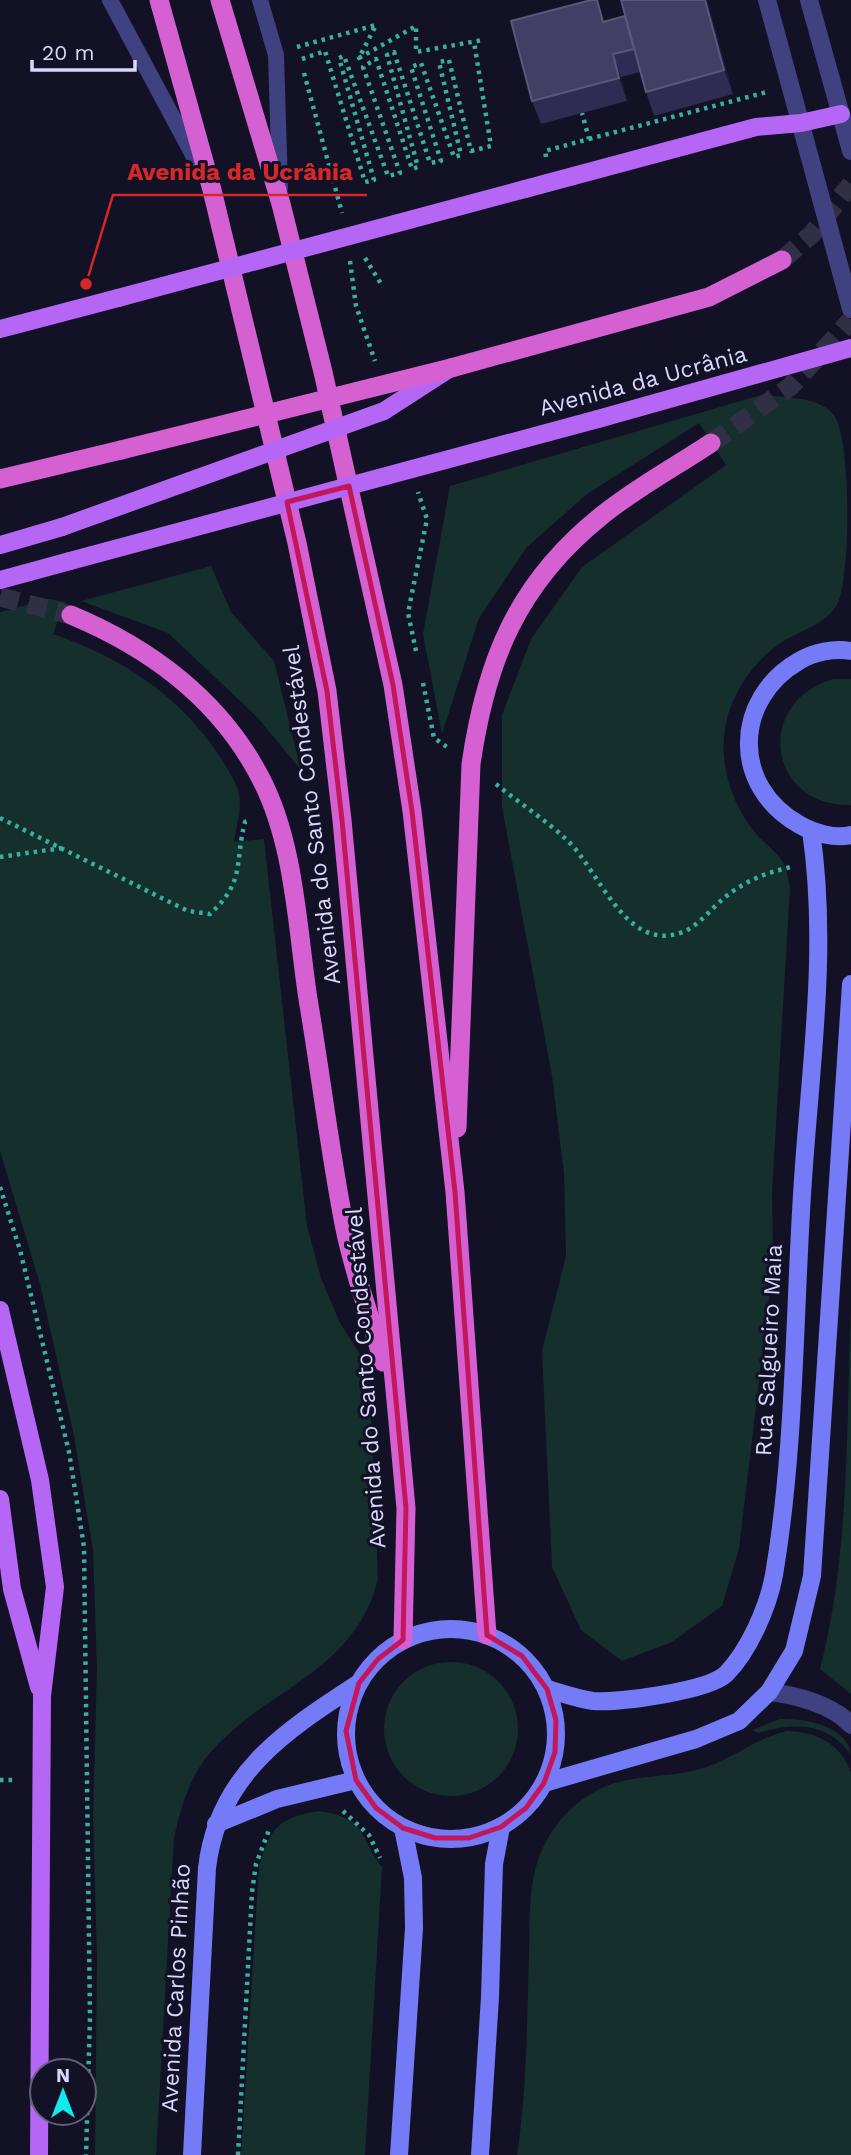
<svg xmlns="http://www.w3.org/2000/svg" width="851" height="2155" viewBox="0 0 851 2155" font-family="'Work Sans',sans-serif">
  <rect width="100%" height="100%" fill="#131125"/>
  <!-- green -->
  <g fill="#142f2c">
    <path d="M761,395C785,398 819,396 835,416C851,446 851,570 838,603C827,623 805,629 787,639C757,657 734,688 726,723C718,763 731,805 758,836C779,858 785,855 790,888L772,1192L773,1264L739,1549L722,1606L672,1642L622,1661L581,1630L552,1567L542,1351L566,1256L564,1174L552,1076L502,807V715L531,639L582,567L726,465L699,423L587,494L527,547L479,618L442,734L423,634L450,486Z"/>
    <polygon points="211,566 231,612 274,661 301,770 258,718 168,633 81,601"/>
    <path d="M49,599L65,602L53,634C121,657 183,697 222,760C228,770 237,783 239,794C242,807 236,828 234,842L264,839L307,1226L321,1278L340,1323L369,1368L378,1579C354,1676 260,1689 205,1759C188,1782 180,1811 174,1838L156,2155H95L97,1959L93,1815L97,1669L93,1551L74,1436L40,1284L0,1151V612Z"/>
    <path d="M833,679H851V805C768,807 753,703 833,679Z"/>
    <path d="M851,1308V1694L820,1669C850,1553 846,1428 851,1308Z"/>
    <circle cx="451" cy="1729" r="67"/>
    <path d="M780,1719C803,1718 848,1725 851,1755C829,1722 792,1722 758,1733L752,1730Z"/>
    <path d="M787,1731C816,1732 840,1743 851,1772V2155H517C527,2088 527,2020 529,1953C530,1924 528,1891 537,1863C547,1832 568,1806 596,1791C629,1773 665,1779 700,1769C731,1760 756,1738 787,1731Z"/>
    <path d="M319,1811C370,1819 357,1835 382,1867L365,2155H241L259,1866C271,1827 278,1818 319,1811Z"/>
  </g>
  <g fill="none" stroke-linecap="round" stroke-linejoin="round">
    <!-- trunk-tunnel -->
    <g stroke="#312f45" stroke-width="19" stroke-dasharray="19 10" stroke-linecap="butt">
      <polyline points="782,260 812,234 851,184"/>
      <polyline points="711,443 791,386 851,320"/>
      <polyline points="0,597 71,615"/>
    </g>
    <!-- path -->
    <g stroke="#38b0a0" stroke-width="4.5" stroke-dasharray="3.5 5" stroke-linecap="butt">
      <polyline points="297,47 376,25 359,58 416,26 416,52 483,40"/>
      <polyline points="302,59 325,51 365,182 374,180 339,58 344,56 388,176 400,173 363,67 376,59 412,169 418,167 387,55 394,52 430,163 441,161 411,67 421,63 454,157 461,155 439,62 449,60 471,151 491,146 474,42"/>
      <polyline points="304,73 342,213"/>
      <polyline points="589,139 767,92"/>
      <polyline points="546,157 545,151 589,139 582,113"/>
      <polyline points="365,258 383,287"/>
      <polyline points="350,261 356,306 375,361"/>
      <polyline points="416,651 408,613 427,519 418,492"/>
      <polyline points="423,683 434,738 447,747"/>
      <path d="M496,784C519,803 546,820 568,841C600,872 626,954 683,932C698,926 711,909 724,898C745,881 765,873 791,867"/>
      <path d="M0,818L188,911L210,914C246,881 234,864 245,822L251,820"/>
      <polyline points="0,857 62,848"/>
      <polyline points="0,1187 20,1250 69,1452 84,1547 90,2017 86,2155"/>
      <polyline points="0,1780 17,1780"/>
      <polyline points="343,1811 369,1835 380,1858"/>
      <polyline points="238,2155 252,1892 256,1864 269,1830"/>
    </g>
    <!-- service -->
    <g stroke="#3f4181" stroke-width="16">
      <polyline points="110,0 201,170"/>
      <polyline points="260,0 276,55 280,188"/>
    </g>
    <!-- tertiary -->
    <g stroke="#3f4181" stroke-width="18">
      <polyline points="767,0 851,309"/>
      <polyline points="809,0 851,151"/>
      <path d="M769,1692C795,1695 832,1704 851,1725"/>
    </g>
    <!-- secondary -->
    <g stroke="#757bf6" stroke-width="18">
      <path d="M851,651C834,648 814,652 799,661C733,699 731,787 800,825C814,833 835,839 851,835"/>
      <circle cx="451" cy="1734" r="105"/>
      <path d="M547,1689C561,1693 578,1699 593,1701C619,1703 708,1691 726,1674C749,1651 768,1607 774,1575C795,1450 794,1322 802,1195C809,1075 829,952 811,831"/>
      <polyline points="544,1783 696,1739 739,1721 769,1692 794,1651 812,1576 851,984"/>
      <polyline points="216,1824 277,1799 356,1780"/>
      <path d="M192,2155L207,1868C218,1774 285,1731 359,1683"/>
      <polyline points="399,2155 414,1928 413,1878 403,1828"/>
      <polyline points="480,2155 490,1997 494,1864 501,1827"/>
    </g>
    <!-- primary -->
    <g stroke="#b566f5" stroke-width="18">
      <polyline points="525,189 756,127 801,123 841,114"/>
      <polyline points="0,329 118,298"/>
      <polyline points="598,419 851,348"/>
      <polyline points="0,545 62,527"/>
      <polyline points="0,580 70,561"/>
      <polyline points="0,1310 40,1480 55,1587 42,1696 39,2155"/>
      <polyline points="0,1499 12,1589 39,1687"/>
    </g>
    <!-- trunk -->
    <g stroke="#d460d2" stroke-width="19">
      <polyline points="159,0 212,190 297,543 327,691 342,820 406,1508 403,1640"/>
      <polyline points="220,0 281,204 323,372 393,685 412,811 455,1192 487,1635"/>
      <polyline points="451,368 709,297 782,260"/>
      <polyline points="0,479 121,450"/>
      <path d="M71,615C150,648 220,700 260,777C295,843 297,927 308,999C321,1076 330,1153 345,1229C354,1274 371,1318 383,1362"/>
      <path d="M457,1128L471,764C486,661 517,584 600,517C634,489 675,467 711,443"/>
    </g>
    <!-- primary-bridge -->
    <g stroke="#b566f5" stroke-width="18">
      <polyline points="118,298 525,189"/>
      <polyline points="62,527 384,411 446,371"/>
      <polyline points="70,561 598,419"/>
    </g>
    <!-- trunk-bridge -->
    <polyline stroke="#d460d2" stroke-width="19" points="121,450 451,368"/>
  </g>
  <!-- wall -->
  <polygon fill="#302b52" points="621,0 707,0 733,94 654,116 646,92 640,72 621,77 627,101 541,124 532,101 605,21 625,16"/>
  <!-- shaded-wall -->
  <g fill="#1d1938">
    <polygon points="705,0 707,0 733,94 724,70"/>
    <polygon points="613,54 621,77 627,101 619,78"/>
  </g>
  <!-- building -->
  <g fill="#423e64" stroke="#5a567c" stroke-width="2">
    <polygon points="591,0 597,0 603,22 625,16 634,49 613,54 619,78 532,101 511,21"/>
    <polygon points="621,0 705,0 724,70 646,92"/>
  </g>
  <!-- marked area -->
  <path fill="none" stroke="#c2185b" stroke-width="5" stroke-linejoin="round" d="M349,486L393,685L412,811L455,1192L487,1635L522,1656L547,1689L556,1720L555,1752L544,1783L526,1808L501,1827L469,1838H435L403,1828L376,1808L356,1780L346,1731L359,1683L378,1659L403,1640L406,1508L342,820L327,691L287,502Z"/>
  <g text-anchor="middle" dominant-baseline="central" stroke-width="6" stroke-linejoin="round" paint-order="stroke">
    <!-- street labels -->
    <g font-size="23" fill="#d9d8fc" stroke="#131125">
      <text transform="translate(643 381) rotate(-15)">Avenida da Ucrânia</text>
      <text transform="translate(312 815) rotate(-97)">Avenida do Santo Condestável</text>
      <text transform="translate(769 1350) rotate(-87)">Rua Salgueiro Maia</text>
      <text transform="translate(366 1378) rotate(-94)">Avenida do Santo Condestável</text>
      <text transform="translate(176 1988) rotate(-87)">Avenida Carlos Pinhão</text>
    </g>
  </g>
  <!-- callouts -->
  <path fill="none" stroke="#d62828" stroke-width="2.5" d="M86 284L113 195H367"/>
  <circle fill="#d62828" stroke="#131125" stroke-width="2.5" cx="86" cy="284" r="7"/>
  <g font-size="24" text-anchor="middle" font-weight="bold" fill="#d62828" stroke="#131125" stroke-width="6" stroke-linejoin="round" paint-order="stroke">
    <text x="240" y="180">Avenida da Ucrânia</text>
  </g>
  <!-- north arrow -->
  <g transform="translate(63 2092)"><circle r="33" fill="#131125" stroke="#62617b" stroke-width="2"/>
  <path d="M0-5L12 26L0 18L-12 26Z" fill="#11e9ef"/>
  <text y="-10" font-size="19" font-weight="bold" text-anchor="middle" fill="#d9d8fc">N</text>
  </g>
  <!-- scale -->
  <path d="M32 60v10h103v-10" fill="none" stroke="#d9d8fc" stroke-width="3.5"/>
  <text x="42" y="60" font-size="21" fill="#d9d8fc" stroke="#131125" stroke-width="5" paint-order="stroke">20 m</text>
</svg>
